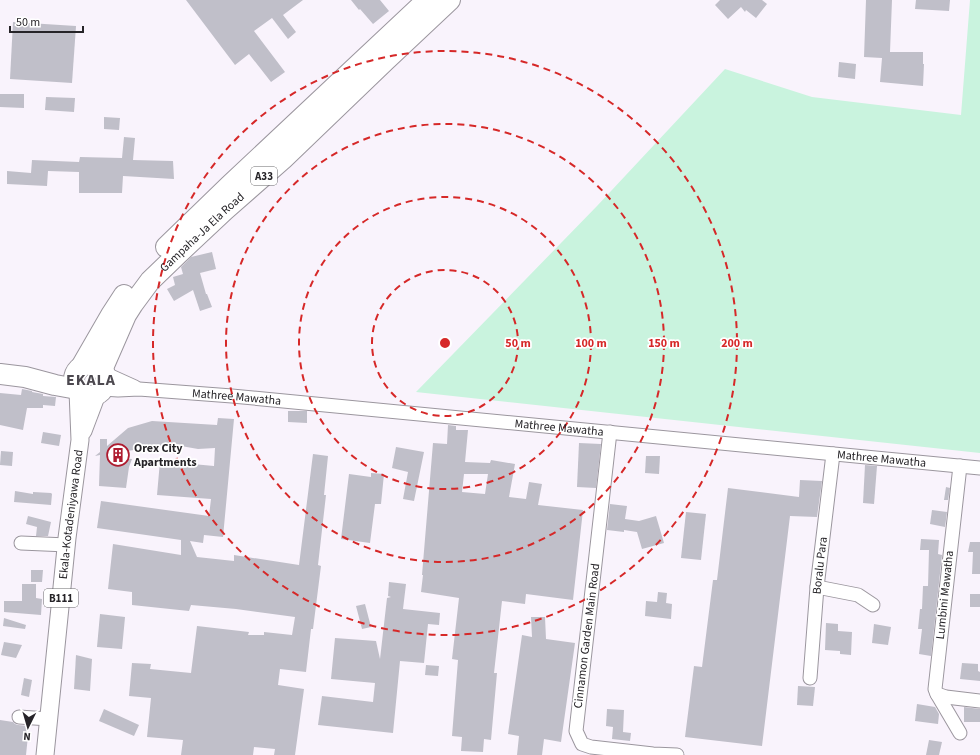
<svg xmlns="http://www.w3.org/2000/svg" width="980" height="755" viewBox="0 0 980 755" font-family="'Source Sans 3',sans-serif">
  <rect width="100%" height="100%" fill="#f9f3fc"/>
  <!-- green -->
  <polygon fill="#c9f3de" points="970,0 980,0 980,453 416,392 597,206 725,69 812,97 961,115"/>
  <!-- building -->
  <g fill="#c0bfc9" fill-rule="evenodd">
    <polygon points="186,0 303,0 283,15 296,32 288,39 272,18 254,31 285,72 271,82 249,54 235,65"/>
    <polygon points="351,0 380,0 389,11 373,24 360,9 359,10"/>
    <polygon points="720,0 762,0 767,4 756,18 746,10 745,12 741,7 728,19 715,5"/>
    <polygon points="866,0 892,0 890,52 923,52 923,64 924,64 923,86 880,82 882,58 864,57"/>
    <polygon points="916,0 950,0 949,11 915,9"/>
    <polygon points="13,22 76,26 72,83 10,79"/>
    <polygon points="839,62 856,64 855,79 838,77"/>
    <polygon points="0,94 24,94 24,108 0,107"/>
    <polygon points="46,97 75,98 74,112 45,110"/>
    <polygon points="104,117 120,118 119,130 104,129"/>
    <polygon points="124,137 135,138 133,160 173,161 174,179 123,176 122,193 79,193 79,172 48,171 47,186 7,184 7,171 31,173 32,160 79,162 80,157 122,158"/>
    <polygon points="212,252 216,269 200,273 206,294 207,294 212,307 200,311 193,290 174,301 167,289 175,285 173,277 183,274 181,267 191,257"/>
    <polygon points="22,389 32,391 32,392 43,394 43,396 56,397 55,406 43,405 43,408 27,408 23,430 0,425 0,393 21,395"/>
    <polygon points="288,411 307,411 307,423 288,422"/>
    <polygon points="218,418 234,419 223,537 204,535 203,543 190,541 197,557 234,561 234,555 299,565 313,454 328,456 324,495 326,495 318,565 321,566 313,629 311,629 306,672 280,669 278,685 304,689 295,755 274,755 275,749 254,747 253,755 181,755 183,740 147,737 151,698 129,696 132,663 151,664 150,669 191,673 197,626 249,632 248,635 264,635 264,632 292,635 295,617 236,609 191,605 189,611 132,605 132,592 108,589 113,544 181,555 181,540 97,528 101,501 209,516 211,499 157,495 160,461 214,466 215,448 198,449 181,446 161,446 107,454 107,457 132,459 129,467 126,488 99,486 100,455 95,456 100,452 100,439 107,439 107,446 128,428 152,421 217,425"/>
    <path d="M448,425L456,426V430H468L465,462L490,463L491,460L515,464L509,497L526,499L529,482L542,484L538,505L583,510L573,600L526,594L525,604L502,601L494,673H497L491,740L484,739L483,752L461,751L462,737L452,736L458,660L452,659L459,598L421,592L423,575H422L433,443L447,444ZM464,474H488L485,494L462,492Z"/>
    <polygon points="43,432 61,435 59,446 41,443"/>
    <polygon points="579,443 601,444 596,488 577,487"/>
    <polygon points="396,447 424,452 414,501 403,499 408,472 392,468"/>
    <polygon points="1,451 13,452 12,466 0,465"/>
    <polygon points="646,456 660,456 659,474 645,473"/>
    <polygon points="865,465 877,466 874,504 863,503"/>
    <polygon points="371,473 384,474 381,504 375,504 370,543 341,539 349,474 371,477"/>
    <polygon points="800,480 822,481 817,517 790,516 762,746 685,737 694,666 702,667 713,580 717,580 728,488 799,497"/>
    <polygon points="946,487 950,488 948,500 944,500"/>
    <polygon points="15,491 33,494 33,492 51,493 52,494 51,505 14,502"/>
    <polygon points="610,504 627,506 625,519 639,521 656,516 664,543 642,549 637,532 624,530 624,532 607,530"/>
    <polygon points="932,510 947,512 945,527 930,524"/>
    <polygon points="686,512 706,514 701,560 681,558"/>
    <polygon points="28,516 51,522 48,536 36,536 37,527 26,524"/>
    <polygon points="921,539 939,540 938,554 942,555 931,656 919,654 922,629 918,629 920,609 922,609 923,586 928,586 929,550 920,550"/>
    <polygon points="970,542 980,542 980,574 972,574 973,552 968,552"/>
    <polygon points="31,570 43,570 42,582 31,582"/>
    <polygon points="389,582 406,584 403,609 440,613 439,625 428,624 424,663 400,661 393,733 318,725 322,696 373,702 375,683 331,679 335,638 376,641 380,659 387,598 391,597 388,596"/>
    <polygon points="22,584 36,584 36,598 42,599 41,615 4,612 4,601 22,601"/>
    <polygon points="658,592 667,593 666,603 672,604 671,619 645,616 646,601 657,602"/>
    <rect x="970" y="594" width="10" height="13"/>
    <polygon points="365,604 371,627 362,629 356,606"/>
    <polygon points="100,614 125,617 122,649 97,647"/>
    <polygon points="531,617 545,617 546,639 575,643 561,742 544,739 542,755 517,755 519,736 508,734 522,635 532,637"/>
    <polygon points="4,618 26,625 25,629 3,626"/>
    <polygon points="826,623 838,624 838,631 852,632 851,655 840,654 840,651 825,650"/>
    <polygon points="874,624 891,627 888,645 872,643"/>
    <polygon points="4,642 22,645 16,658 1,655"/>
    <polygon points="76,655 92,659 90,691 74,689"/>
    <polygon points="962,663 978,664 978,671 980,672 980,681 960,679"/>
    <polygon points="426,665 439,666 438,676 425,675"/>
    <polygon points="24,678 32,680 29,697 21,695"/>
    <polygon points="798,686 815,687 813,706 797,705"/>
    <polygon points="917,704 935,707 939,714 938,724 915,721"/>
    <polygon points="964,707 980,709 980,722 964,722"/>
    <polygon points="104,709 139,725 134,736 99,721"/>
    <polygon points="607,709 624,710 623,732 631,733 630,741 612,739 613,727 606,726"/>
    <polygon points="0,720 13,722 15,724 18,725 29,726 26,755 0,755"/>
    <polygon points="929,740 942,742 939,755 926,755"/>
  </g>
  <g fill="none" stroke-linecap="round" stroke-linejoin="round">
    <!-- minor casing -->
    <g stroke="#9b969e" stroke-width="15">
      <g id="minor">
        <polyline points="104,373 135,387"/>
        <path id="s1" d="M103,389L118,390L139,389L232,396L980,468"/>
        <polyline points="610,432 576,731 582,744 591,747 653,754 677,755"/>
        <polyline points="960,466 935,689 937,694 946,697 980,701"/>
        <polyline points="21,543 67,545"/>
        <polyline points="817,587 858,595 873,605"/>
        <path id="s2" d="M810,678L817,587L833,454"/>
        <polyline points="937,694 960,733"/>
        <polyline points="19,717 49,719"/>
      </g>
    </g>
    <!-- major casing -->
    <g stroke="#9b969e" stroke-width="19">
      <g id="major">
        <polyline points="83,431 97,394"/>
        <path id="s3" d="M45,755L67,538L80,440L78,391"/>
      </g>
    </g>
    <!-- highway casing -->
    <g stroke="#9b969e" stroke-width="22">
      <g id="highway">
        <polyline points="166,247 230,185 427,0"/>
        <circle cx="90" cy="380" r="16"/>
        <polyline points="81,367 111,315 124,295"/>
        <path id="s4" d="M102,370L126,315L133,304L150,281L178,254L225,210L283,159L385,61L450,0"/>
        <polyline points="0,374 25,377 55,385 77,389"/>
      </g>
    </g>
    <!-- minor -->
    <use href="#minor" stroke="#fff" stroke-width="13"/>
    <!-- major -->
    <use href="#major" stroke="#fff" stroke-width="17"/>
    <!-- highway -->
    <use href="#highway" stroke="#fff" stroke-width="20"/>
  </g>
  <!-- distance rings -->
  <g fill="none" stroke="#d62828" stroke-width="2" stroke-dasharray="7 5">
    <circle cx="445" cy="343" r="73"/>
    <circle cx="445" cy="343" r="146"/>
    <circle cx="445" cy="343" r="219"/>
    <circle cx="445" cy="343" r="292"/>
  </g>
  <!-- icons -->
  <defs>
    <g id="building-ring" transform="scale(1.15)"><circle r="9.5" fill="#fff" stroke="#ae1b2f" stroke-width="1.5"/><path d="M-4-6H4V6H1V3H-1V6H-4ZM-2.5-4.3h1.7v1.8h-1.7ZM.8-4.3h1.7v1.8H.8ZM-2.5-1h1.7V.8h-1.7ZM.8-1h1.7V.8H.8Z" fill="#ae1b2f"/></g>
  </defs>
  <g fill-rule="evenodd">
    <use href="#building-ring" x="118" y="455"/>
  </g>
  <g text-anchor="middle" dominant-baseline="central" stroke-width="3.5" stroke-linejoin="round" paint-order="stroke">
    <!-- shield labels -->
    <g fill="#fff" stroke="#676668" stroke-width="1">
      <rect x="251" y="167" width="26" height="18" rx="3"/>
      <rect x="44" y="589" width="34" height="18" rx="3"/>
    </g>
    <g font-size="11" font-weight="bold" fill="#262428">
      <text x="264" y="176">A33</text>
      <text x="61" y="598">B111</text>
    </g>
    <!-- street labels -->
    <g font-size="12" fill="#262428" stroke="#fff">
      <text stroke="none"><textPath href="#s4" startOffset="173">Gampaha-Ja Ela Road</textPath></text>
      <text stroke="none"><textPath href="#s1" startOffset="134">Mathree Mawatha</textPath></text>
      <text stroke="none"><textPath href="#s1" startOffset="458">Mathree Mawatha</textPath></text>
      <text stroke="none"><textPath href="#s1" startOffset="782">Mathree Mawatha</textPath></text>
      <text stroke="none"><textPath href="#s3" startOffset="242">Ekala-Kotadeniyawa Road</textPath></text>
      <text stroke="none"><textPath href="#s2" startOffset="113">Boralu Para</textPath></text>
      <text transform="translate(945 595) rotate(-84)">Lumbini Mawatha</text>
      <text transform="translate(587 636) rotate(-83)">Cinnamon Garden Main Road</text>
    </g>
    <!-- poi labels -->
    <g font-size="12" font-weight="bold" fill="#262428" stroke="#fff" text-anchor="start">
      <text x="134" y="448">Orex City<tspan x="134" dy="14">Apartments</tspan></text>
    </g>
    <!-- district labels -->
    <g font-size="16" font-weight="bold" letter-spacing="1" fill="#4d4950" stroke="#fff">
      <text x="91" y="380">EKALA</text>
    </g>
  </g>
  <circle cx="445" cy="343" r="6" fill="#d62828" stroke="#fff" stroke-width="2"/>
  <g font-size="12" text-anchor="middle" font-weight="bold" fill="#d62828" stroke="#fff" stroke-width="3.5" stroke-linejoin="round" paint-order="stroke">
    <text x="518" y="347">50 m</text>
    <text x="591" y="347">100 m</text>
    <text x="664" y="347">150 m</text>
    <text x="737" y="347">200 m</text>
  </g>
  <!-- north arrow -->
  <g transform="translate(28 727) rotate(185)" stroke="#ffffff" stroke-width="3" paint-order="stroke">
  <path d="M0-3L7 15L0 10L-7 15Z" fill="#262428"/>
  <text y="-6" font-size="11" font-weight="bold" text-anchor="middle" fill="#262428">N</text>
  </g>
  <!-- scale -->
  <path d="M10 26v6h73v-6" fill="none" stroke="#262428" stroke-width="2"/>
  <text x="16" y="26" font-size="12" fill="#262428" stroke="#ffffff" stroke-width="3" paint-order="stroke">50 m</text>
</svg>
